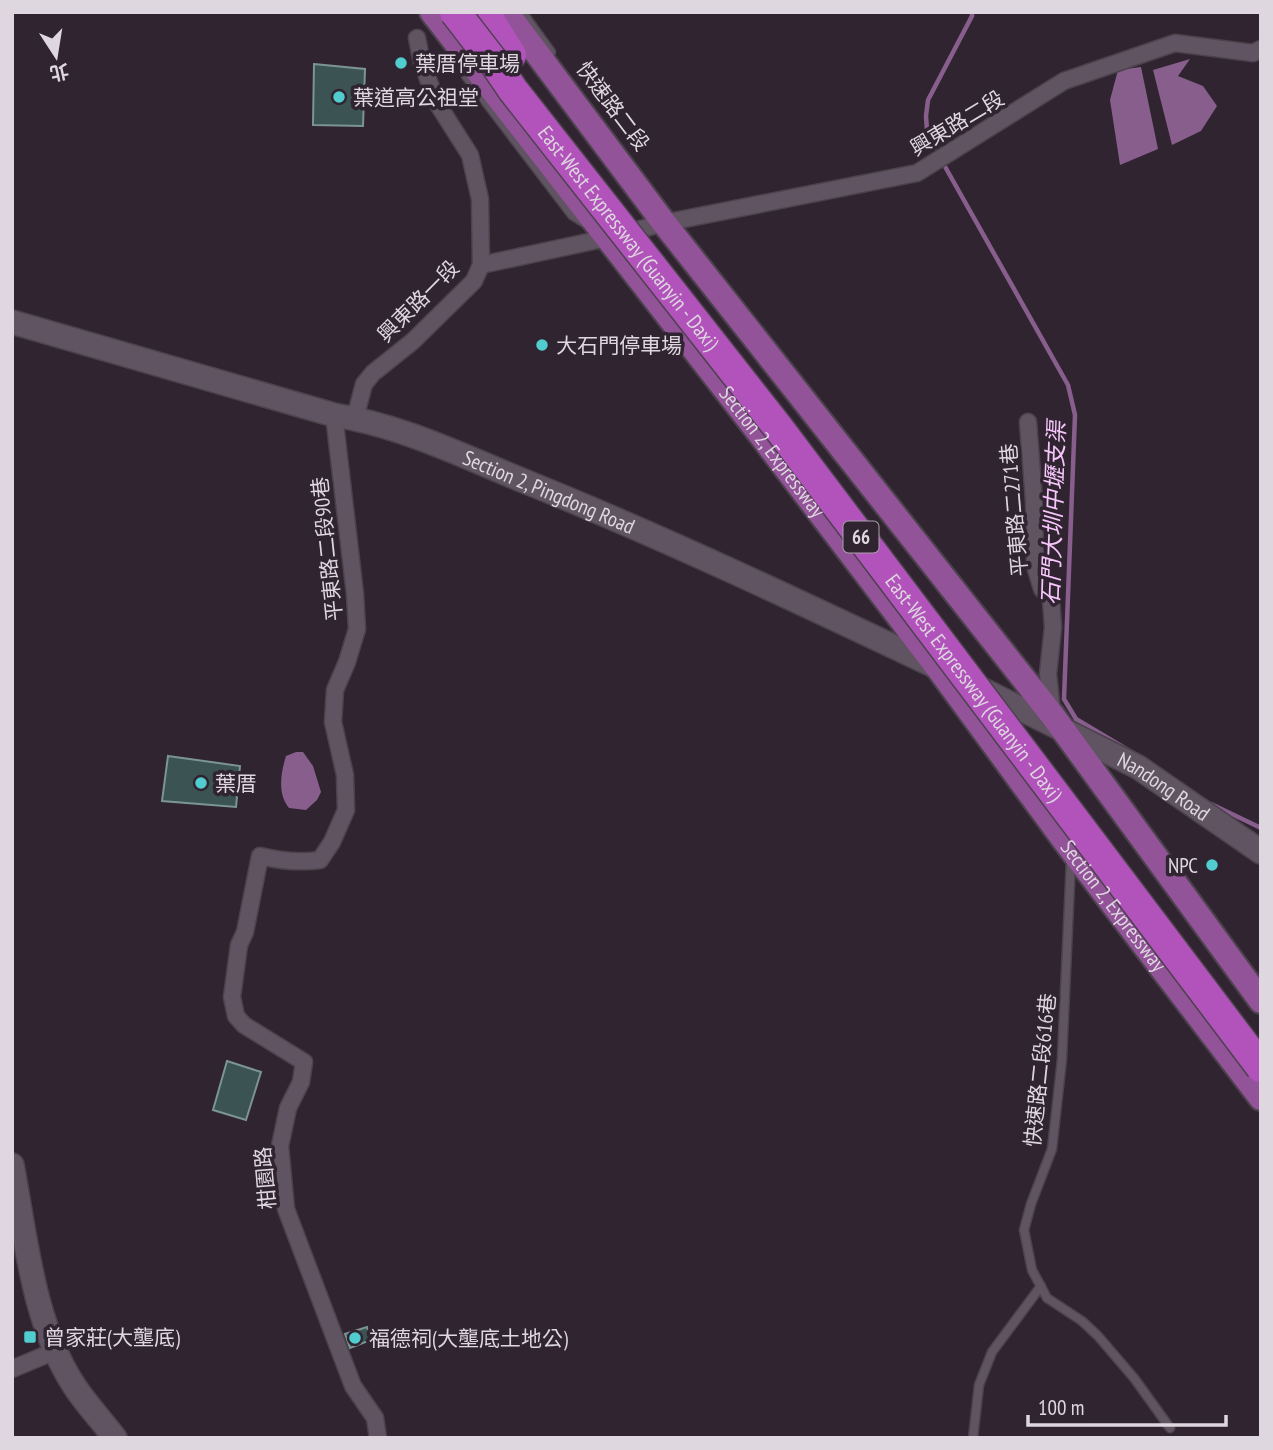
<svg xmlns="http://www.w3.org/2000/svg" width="1273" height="1450" viewBox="0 0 1273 1450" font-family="'PT Sans Narrow','Noto Sans TC',sans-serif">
  <rect width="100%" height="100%" fill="#302431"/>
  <!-- water -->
  <g fill="#885f8c">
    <polygon points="1190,59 1178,76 1203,86 1217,106 1201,131 1172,145 1153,70"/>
    <polygon points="1141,67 1158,149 1120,165 1110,100 1118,70"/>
    <path d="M296,752H303L313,766L321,792L317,800L306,810L289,808C277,794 281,772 286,756Z"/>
  </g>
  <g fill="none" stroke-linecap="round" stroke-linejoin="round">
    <!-- stream -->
    <g stroke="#885f8c" stroke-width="4.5">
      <polyline points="939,155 927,131 926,116 928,100 972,16 972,12"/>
      <polyline points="943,163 1068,385 1075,415 1064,699 1076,719 1133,753"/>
      <polyline points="1211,804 1261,828"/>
    </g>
  </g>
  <!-- building -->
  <g fill="#3c5353" stroke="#7b9494" stroke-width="2">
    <polygon points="314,64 365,69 363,126 313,125"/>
    <polygon points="168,756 240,766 236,807 162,801"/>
    <polygon points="227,1061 261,1072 246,1120 213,1110"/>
    <polygon points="367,1327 371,1340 350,1348 345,1334"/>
  </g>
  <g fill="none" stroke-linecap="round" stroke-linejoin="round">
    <!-- lane casing -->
    <g stroke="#4b424c" stroke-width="11">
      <g id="lane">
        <polyline points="522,12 551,52"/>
        <polyline points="466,76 572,215 585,223"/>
        <polyline points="1071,860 1062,1059 1052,1149 1031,1204 1024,1230 1032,1270 1047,1298 1082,1321 1098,1336 1134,1378 1170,1428"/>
        <polyline points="973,1438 979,1385 992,1352 1041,1286"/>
      </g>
    </g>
    <!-- street casing -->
    <g stroke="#4b424c" stroke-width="19">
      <g id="street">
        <polyline points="481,265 607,238 664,223 917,173 1064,81 1175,43 1253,53 1261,49"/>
        <path d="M334,415L355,594L357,629L347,662L335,690L333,722L345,775L346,810L332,842L320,860C299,863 281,861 260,856L245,932L239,945L232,997L236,1016L244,1025L304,1062L301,1082L288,1108L280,1146L286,1209L353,1386L375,1418L378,1438"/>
        <polyline points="355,418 364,384 373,373 413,341 474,281 481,265 480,199 470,155 437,103 422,63 417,38"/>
        <polyline points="1028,422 1034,501 1035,566 1042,589 1051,600 1053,627 1048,674 1052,712"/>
        <polyline points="12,1369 55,1351"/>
      </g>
    </g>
    <!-- secondary casing -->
    <g stroke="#4b424c" stroke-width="26">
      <g id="secondary">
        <path id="s1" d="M12,322L334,415C400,425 463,456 524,481C665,538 804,604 941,669"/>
        <path id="s2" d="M975,686L1138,767L1261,852"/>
        <path d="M12,1165C26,1238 33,1324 75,1387C87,1405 102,1421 115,1438"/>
      </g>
    </g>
    <!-- primary casing -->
    <g stroke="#4b424c" stroke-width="28">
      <g id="primary">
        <path id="s3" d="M432,12L763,438L938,668L1064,840L1261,1098"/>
        <polyline points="506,12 664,223 1053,716 1261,1001"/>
      </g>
    </g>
    <!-- highway casing -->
    <g stroke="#4b424c" stroke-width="33">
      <polyline id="highway" points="484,12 511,55"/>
    </g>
    <!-- lane -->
    <use href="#lane" stroke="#615462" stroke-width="8"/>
    <!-- street -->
    <use href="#street" stroke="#615462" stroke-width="16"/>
    <!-- secondary -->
    <use href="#secondary" stroke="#615462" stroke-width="23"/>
    <!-- primary -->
    <use href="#primary" stroke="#925398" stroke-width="24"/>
    <!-- highway -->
    <use href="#highway" stroke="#b253bc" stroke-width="30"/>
    <!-- highway-bridge casing -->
    <g stroke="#4b424c" stroke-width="33" stroke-linecap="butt">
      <g id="highway-bridge">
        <path id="s4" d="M455,12L496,65L513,90L777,426L1261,1067"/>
      </g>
    </g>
    <!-- highway-bridge -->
    <use href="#highway-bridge" stroke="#b253bc" stroke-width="30"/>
  </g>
  <!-- markers -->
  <g fill="#52cdcf" stroke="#302431" stroke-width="2.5">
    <circle cx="401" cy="63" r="7"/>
    <circle cx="339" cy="97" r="7"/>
    <circle cx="542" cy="345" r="7"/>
    <circle cx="201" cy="783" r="7"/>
    <circle cx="1212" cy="865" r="7"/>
    <rect x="23" y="1330" width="14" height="14" rx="3.5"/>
    <circle cx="355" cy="1338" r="7"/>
  </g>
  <g text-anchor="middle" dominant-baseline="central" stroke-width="7" stroke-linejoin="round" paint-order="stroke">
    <!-- shield labels -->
    <rect fill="#302431" stroke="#aaa1ab" stroke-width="2" x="843.5" y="521.5" width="35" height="31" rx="5"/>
    <g font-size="19" font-weight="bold" fill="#ded7df">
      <text x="861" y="537">66</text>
    </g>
    <!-- poi labels -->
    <g font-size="21" fill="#ded7df" stroke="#302431" text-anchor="start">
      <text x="415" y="63">葉厝停車場</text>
      <text x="353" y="97">葉道高公祖堂</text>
      <text x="556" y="345">大石門停車場</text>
      <text x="215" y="783">葉厝</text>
      <text x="1198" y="865" text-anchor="end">NPC</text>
      <text x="44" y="1337">曾家莊(大壟底)</text>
      <text x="369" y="1338">福德祠(大壟底土地公)</text>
    </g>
    <!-- street labels -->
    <g font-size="21" fill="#ded7df" stroke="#302431">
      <text transform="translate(613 106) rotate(53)">快速路二段</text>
      <text transform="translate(957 123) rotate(-31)">興東路二段</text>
      <text stroke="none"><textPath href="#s4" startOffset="285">East-West Expressway (Guanyin - Daxi)</textPath></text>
      <text transform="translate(418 301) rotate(-45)">興東路一段</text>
      <text stroke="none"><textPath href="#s3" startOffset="556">Section 2, Expressway</textPath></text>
      <text stroke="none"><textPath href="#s1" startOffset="564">Section 2, Pingdong Road</textPath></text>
      <text transform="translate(1014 510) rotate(-95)">平東路二271巷</text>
      <text transform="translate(327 549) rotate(-96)">平東路二段90巷</text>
      <text stroke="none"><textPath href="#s4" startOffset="852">East-West Expressway (Guanyin - Daxi)</textPath></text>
      <text stroke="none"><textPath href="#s2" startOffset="214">Nandong Road</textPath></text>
      <text stroke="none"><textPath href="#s3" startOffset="1124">Section 2, Expressway</textPath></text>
      <text transform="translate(1040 1070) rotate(-84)">快速路二段616巷</text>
      <text transform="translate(265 1178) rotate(-95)">柑園路</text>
    </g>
    <!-- water labels -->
    <g font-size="23" font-style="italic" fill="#f7c6fc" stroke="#302431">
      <text transform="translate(1053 513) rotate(-88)">石門大圳中壢支渠</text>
    </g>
  </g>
  <!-- border -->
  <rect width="1273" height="1450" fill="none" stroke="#ded7df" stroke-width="28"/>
  <!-- north arrow -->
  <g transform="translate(56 56) rotate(168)" stroke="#302431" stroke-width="5" paint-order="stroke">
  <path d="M0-5L12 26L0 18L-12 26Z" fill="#ded7df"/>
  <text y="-10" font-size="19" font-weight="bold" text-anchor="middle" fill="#ded7df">北</text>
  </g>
  <!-- scale -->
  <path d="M1028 1415v10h198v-10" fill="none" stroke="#ded7df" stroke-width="3.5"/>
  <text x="1038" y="1415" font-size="21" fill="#ded7df" stroke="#302431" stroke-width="5" paint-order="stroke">100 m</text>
</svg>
